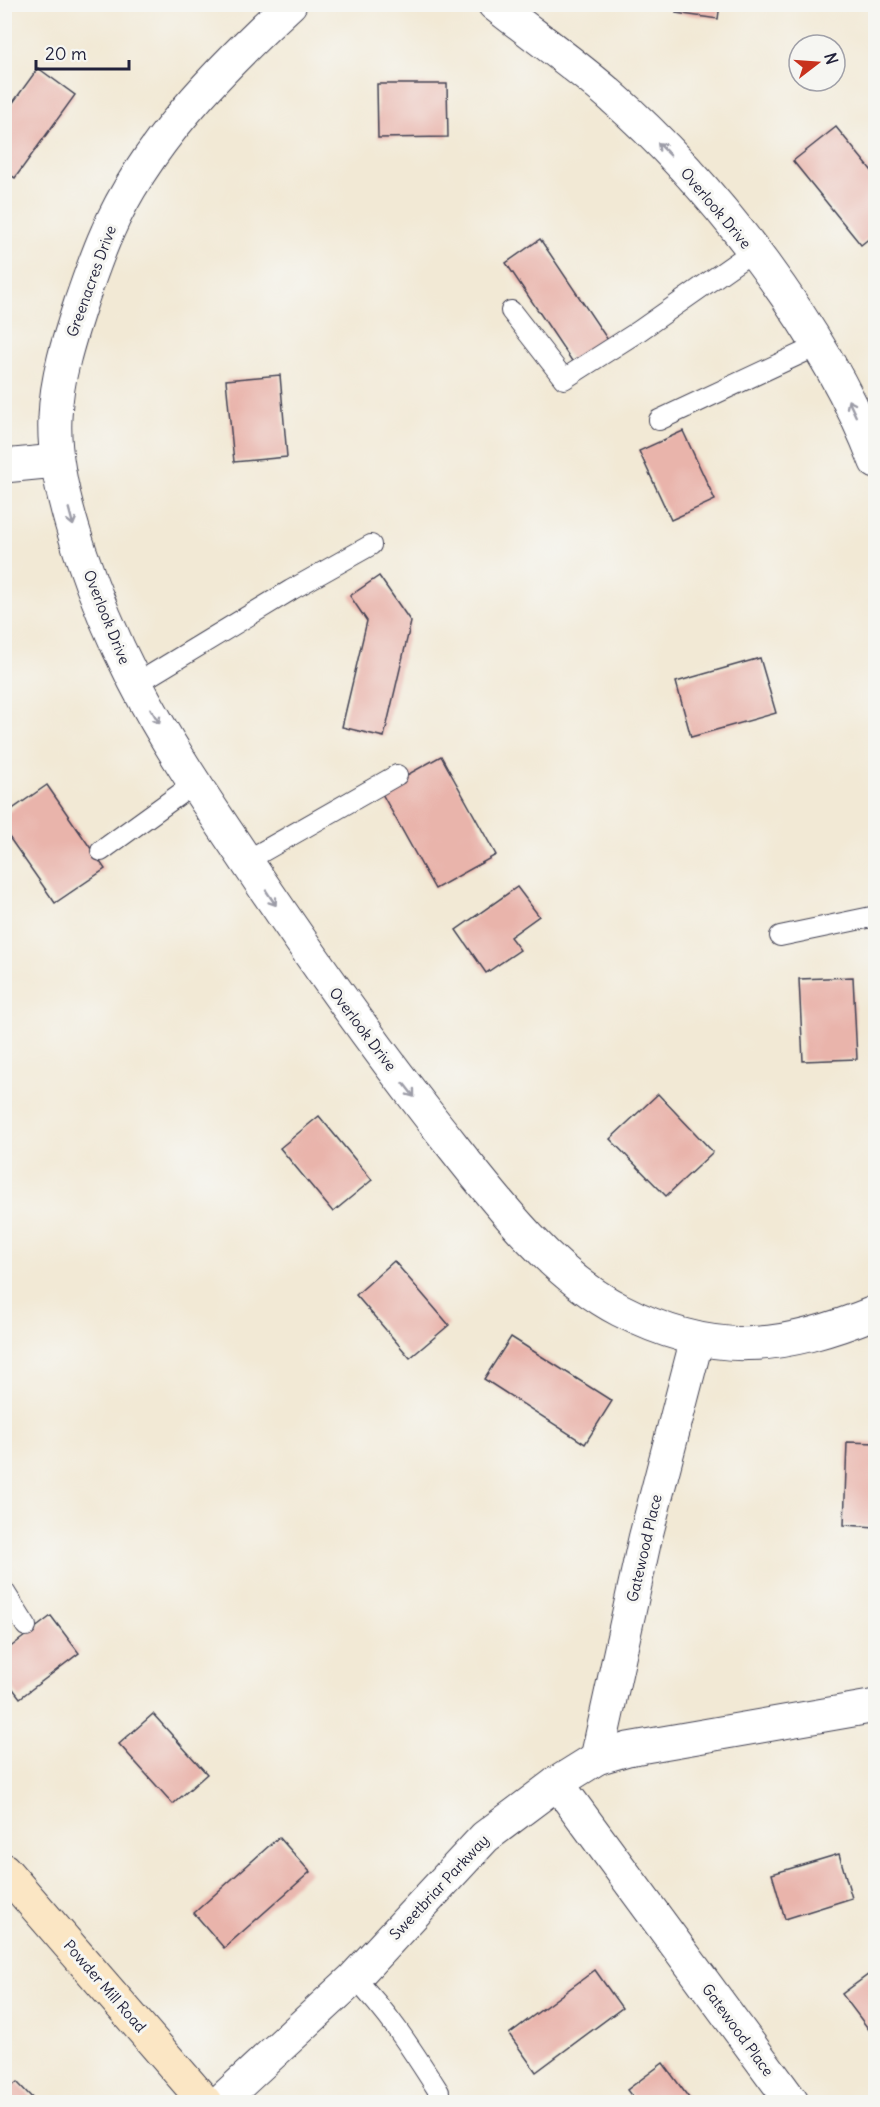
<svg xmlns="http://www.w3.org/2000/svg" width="880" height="2107" viewBox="0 0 880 2107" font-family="Delius,sans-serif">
  <rect width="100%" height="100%" fill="#f6f6f2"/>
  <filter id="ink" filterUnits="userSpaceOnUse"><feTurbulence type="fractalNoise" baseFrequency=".0167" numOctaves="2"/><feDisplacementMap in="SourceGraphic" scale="12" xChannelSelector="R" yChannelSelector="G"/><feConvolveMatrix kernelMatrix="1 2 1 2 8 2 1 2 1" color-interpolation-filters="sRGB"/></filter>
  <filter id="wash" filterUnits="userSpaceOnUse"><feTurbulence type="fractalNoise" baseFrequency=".008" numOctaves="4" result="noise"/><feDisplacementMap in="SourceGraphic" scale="24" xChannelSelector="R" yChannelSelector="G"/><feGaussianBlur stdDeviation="1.35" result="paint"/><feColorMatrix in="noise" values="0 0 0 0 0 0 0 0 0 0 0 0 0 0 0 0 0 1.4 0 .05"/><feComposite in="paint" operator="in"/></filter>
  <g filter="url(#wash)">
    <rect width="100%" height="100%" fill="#f2e9d5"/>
    <g id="blocks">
      <!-- building -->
      <g fill="#e9b4ab">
        <polygon points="677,4 720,4 718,19 676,13"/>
        <polygon points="38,68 75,95 15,178 4,171 4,115"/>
        <polygon points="377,84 447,84 448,137 378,138"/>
        <polygon points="836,127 876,176 876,233 861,245 793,161"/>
        <polygon points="540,239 608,340 574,364 506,263"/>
        <polygon points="280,375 287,457 234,462 226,380"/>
        <polygon points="683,431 715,500 671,520 639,451"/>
        <polygon points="379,576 411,622 384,737 342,727 367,621 350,596"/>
        <polygon points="760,658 776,713 691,737 676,682"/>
        <polygon points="441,756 496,855 435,889 380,790"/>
        <polygon points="47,785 105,869 55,903 4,830 4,815"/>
        <polygon points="517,887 539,916 510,937 520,950 486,973 456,930"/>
        <polygon points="853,977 857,1059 803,1061 799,979"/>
        <polygon points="658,1094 713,1152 666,1196 610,1139"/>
        <polygon points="319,1116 372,1180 333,1212 280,1148"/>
        <polygon points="394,1261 449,1325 410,1358 356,1295"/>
        <polygon points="511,1337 612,1401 585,1444 484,1379"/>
        <polygon points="847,1442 876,1443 876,1527 844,1525"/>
        <polygon points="51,1616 79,1653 20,1698 4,1677 4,1652"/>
        <polygon points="153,1714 207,1774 173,1804 119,1744"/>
        <polygon points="279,1837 310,1872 224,1948 194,1913"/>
        <polygon points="839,1854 852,1898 785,1919 772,1874"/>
        <polygon points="876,1969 876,2039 842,1994"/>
        <polygon points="595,1970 622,2008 536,2072 509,2034"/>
        <polygon points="663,2063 692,2102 636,2102 627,2090"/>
        <polygon points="17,2082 36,2102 4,2102 4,2093"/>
      </g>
    </g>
  </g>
  <g filter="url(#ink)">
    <use href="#blocks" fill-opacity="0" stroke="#414052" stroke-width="1.5"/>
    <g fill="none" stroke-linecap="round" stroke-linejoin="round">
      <!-- service casing -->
      <g stroke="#414052" stroke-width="22">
        <g id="service">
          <polyline points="511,311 564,379 639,331 753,251"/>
          <polyline points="659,420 817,346"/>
          <polyline points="136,684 291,590 371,545"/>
          <polyline points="101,851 195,783"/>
          <polyline points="246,861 397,775"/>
          <polyline points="780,936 876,916"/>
          <polyline points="4,1591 26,1626"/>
          <path d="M354,1978C388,2012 413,2051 439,2092"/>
        </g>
      </g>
      <!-- minor casing -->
      <g stroke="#414052" stroke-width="35">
        <g id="minor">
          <path d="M290,4C221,68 144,146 107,233C97,255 89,279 81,302C69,339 56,379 55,418C51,493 100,613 134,680C167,745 210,807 251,868C309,954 369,1039 433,1121C484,1185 546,1272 620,1310C713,1358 781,1351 876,1312"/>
          <path d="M494,4C532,34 572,62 609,94C714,186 826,331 876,462"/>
          <polyline points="4,466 56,461"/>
          <polyline points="597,1758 645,1539 697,1339"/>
          <polyline points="557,1783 792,2102"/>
          <polyline points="220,2102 354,1978 485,1837 557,1783 597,1758 628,1749 876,1706"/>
        </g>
      </g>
      <!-- secondary casing -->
      <g stroke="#414052" stroke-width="35">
        <polyline id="secondary" points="4,1870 205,2102"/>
      </g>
      <!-- service -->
      <use href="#service" stroke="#fff" stroke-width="20"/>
      <!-- minor -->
      <use href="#minor" stroke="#fff" stroke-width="33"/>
      <!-- secondary -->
      <use href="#secondary" stroke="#fbe6c4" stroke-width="33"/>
    </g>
    <!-- one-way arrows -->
    <defs><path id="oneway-shaft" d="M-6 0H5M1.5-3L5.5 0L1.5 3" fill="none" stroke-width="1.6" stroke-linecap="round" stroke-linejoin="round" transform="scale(1.5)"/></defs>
    <g stroke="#9c9ca7">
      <use href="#oneway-shaft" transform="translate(664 149) rotate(-135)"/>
      <use href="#oneway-shaft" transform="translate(852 408) rotate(-115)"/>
      <use href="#oneway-shaft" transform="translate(71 517) rotate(75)"/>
      <use href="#oneway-shaft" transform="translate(155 716) rotate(59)"/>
      <use href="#oneway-shaft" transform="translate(271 898) rotate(56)"/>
      <use href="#oneway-shaft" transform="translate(409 1090) rotate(52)"/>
    </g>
  </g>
  <g text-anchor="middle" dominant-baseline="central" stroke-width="6" stroke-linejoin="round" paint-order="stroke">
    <!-- street labels -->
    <g font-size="15" fill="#22223b" stroke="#f6f6f2">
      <text transform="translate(716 208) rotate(50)">Overlook Drive</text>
      <text transform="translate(91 281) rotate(-70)">Greenacres Drive</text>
      <text transform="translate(107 617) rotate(68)">Overlook Drive</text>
      <text transform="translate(363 1029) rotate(53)">Overlook Drive</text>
      <text transform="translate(644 1548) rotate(-77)">Gatewood Place</text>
      <text transform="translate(439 1887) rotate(-47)">Sweetbriar Parkway</text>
      <text transform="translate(105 1986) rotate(49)">Powder Mill Road</text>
      <text transform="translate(738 2030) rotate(54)">Gatewood Place</text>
    </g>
  </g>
  <!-- margin -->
  <rect width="880" height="2107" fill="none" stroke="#f6f6f2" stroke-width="24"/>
  <!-- north arrow -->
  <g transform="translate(817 63) rotate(73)"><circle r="28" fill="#f6f6f2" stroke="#a1a1a9" stroke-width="1.5"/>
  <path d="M0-4.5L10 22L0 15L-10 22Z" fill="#c8321e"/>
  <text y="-9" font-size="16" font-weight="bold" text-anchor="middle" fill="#22223b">N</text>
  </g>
  <!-- scale -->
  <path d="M36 60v9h93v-9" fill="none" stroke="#22223b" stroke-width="3"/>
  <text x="45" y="60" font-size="18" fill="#22223b" stroke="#f6f6f2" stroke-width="4.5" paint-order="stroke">20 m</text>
</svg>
